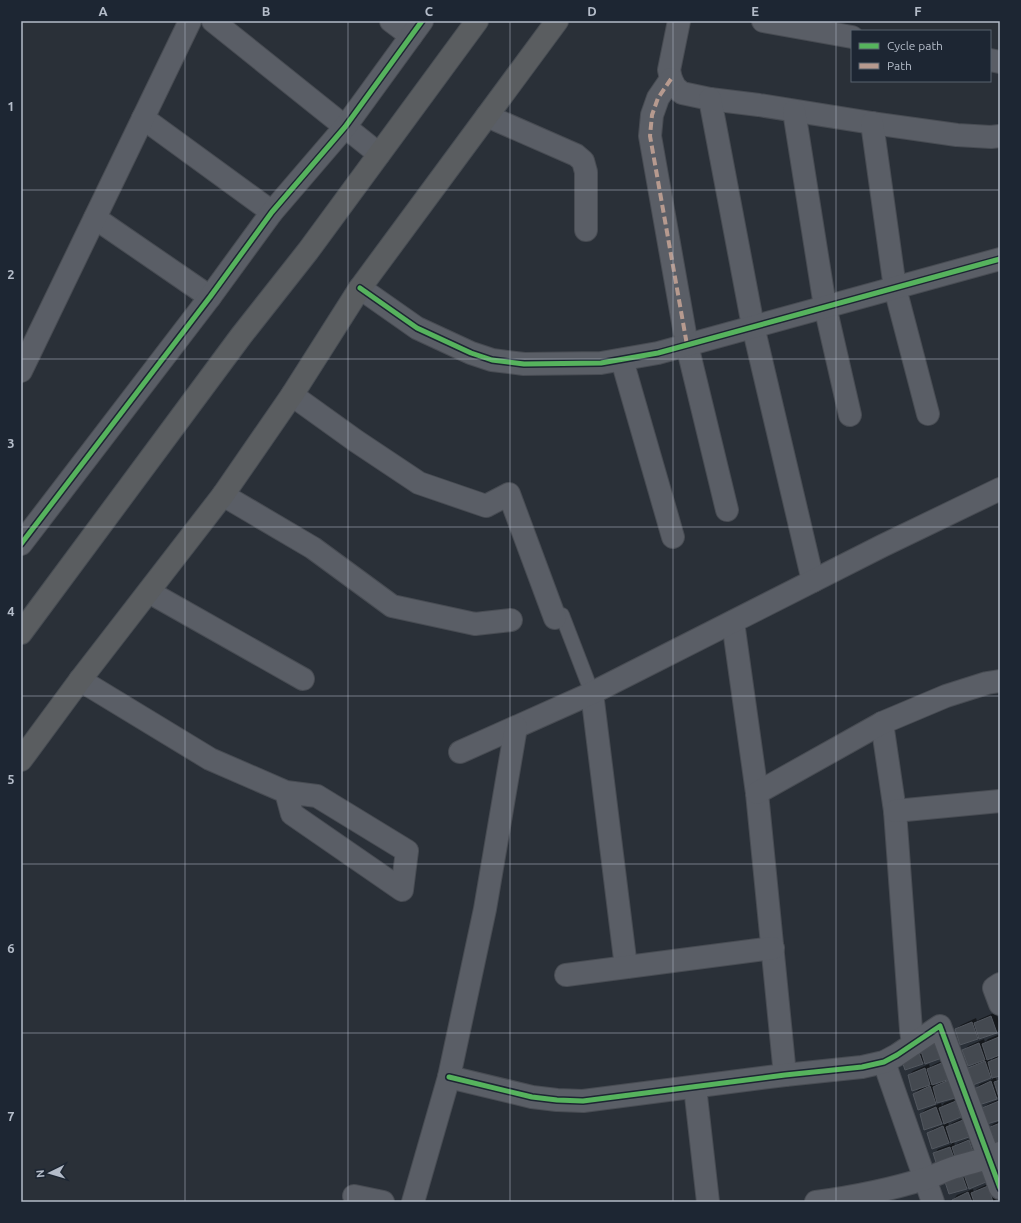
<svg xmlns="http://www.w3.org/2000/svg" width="1021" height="1223" viewBox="0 0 1021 1223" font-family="Ubuntu,sans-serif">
  <rect width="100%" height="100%" fill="#2a3038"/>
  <!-- shadow -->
  <g fill="#0007" fill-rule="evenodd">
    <polygon points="996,1012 1000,1024 1000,1029 997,1032 980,1038 980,1036 977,1038 956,1029 961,1025 976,1018 977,1021 980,1019"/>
    <path d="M1000,1034V1075L995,1076L997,1081L1000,1078V1097L999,1096L996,1098L976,1089L980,1084L993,1079L992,1075L990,1078L969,1069L976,1062L964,1050L968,1046L984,1039L985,1042L988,1039ZM995,1056L991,1061L990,1058Z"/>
    <polygon points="922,1044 925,1061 922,1063 906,1069"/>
    <path d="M948,1058L954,1076L938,1101L935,1103L914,1094L921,1087L909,1075L913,1071L929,1064L930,1067L933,1065ZM941,1081L936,1086L935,1083Z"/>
    <polygon points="960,1097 965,1112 961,1117 948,1121 949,1126 952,1123 967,1116 973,1132 968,1136 954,1141 955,1146 958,1143 974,1137 979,1152 958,1162 934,1154 938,1149 952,1144 951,1140 949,1142 932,1148 928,1134 933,1129 945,1124 944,1121 942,1123 921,1114 925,1110 941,1103 942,1106 944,1103"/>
    <polygon points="1000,1099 1000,1119 983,1108 988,1104"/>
    <polygon points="1000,1121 1000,1141 989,1129 993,1124"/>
    <polygon points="985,1162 990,1177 986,1182 969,1186 966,1188 945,1179"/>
    <polygon points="992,1182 997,1198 993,1202 953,1202 953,1200 957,1195 973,1189 974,1192 977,1189"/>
  </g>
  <!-- building -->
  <g fill="#444950" stroke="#52575f">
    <polygon points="991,1016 997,1033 979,1039 974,1023"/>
    <polygon points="972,1022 978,1039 960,1045 955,1029"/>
    <polygon points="999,1037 1000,1040 1000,1055 987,1060 982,1044"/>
    <polygon points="936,1041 942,1058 925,1064 920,1048"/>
    <polygon points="979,1043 985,1060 968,1066 962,1050"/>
    <polygon points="917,1047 923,1064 905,1070 900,1055"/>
    <polygon points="1000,1057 1000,1076 992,1078 988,1062"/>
    <polygon points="985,1061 991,1078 973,1085 968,1068"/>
    <polygon points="944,1062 950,1079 932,1085 927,1069"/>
    <polygon points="925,1068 930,1085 912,1091 908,1075"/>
    <polygon points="949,1080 955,1098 937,1103 933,1087"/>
    <polygon points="1000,1080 1000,1098 999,1098 994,1082"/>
    <polygon points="991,1081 997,1099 979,1105 974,1089"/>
    <polygon points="930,1086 936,1104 918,1110 913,1094"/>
    <polygon points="956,1101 961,1117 944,1124 939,1108"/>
    <polygon points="999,1101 1000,1105 1000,1120 987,1124 982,1108"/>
    <polygon points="936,1107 942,1124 924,1130 920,1114"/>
    <polygon points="963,1120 969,1137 951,1143 946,1127"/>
    <polygon points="1000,1123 1000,1142 993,1144 988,1128"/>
    <polygon points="943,1126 949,1143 932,1149 927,1133"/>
    <polygon points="969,1140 975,1157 957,1163 952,1147"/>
    <polygon points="950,1147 956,1164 938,1169 933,1153"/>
    <polygon points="980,1166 986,1182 969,1189 963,1172"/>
    <polygon points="961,1172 967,1189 949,1194 944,1179"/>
    <polygon points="988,1186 993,1202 974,1202 971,1193"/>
    <polygon points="968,1192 972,1202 952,1202 952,1200"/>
  </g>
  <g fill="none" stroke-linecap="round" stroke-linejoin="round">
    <!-- lane casing -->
    <g stroke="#484c53" stroke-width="16">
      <polyline id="lane" points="562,615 592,693"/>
    </g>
    <!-- street casing -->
    <g stroke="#484c53" stroke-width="24">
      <g id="street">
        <polyline points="213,21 379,154"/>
        <polyline points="391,21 411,36"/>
        <polyline points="679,21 669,70 671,79 675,87 682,93 710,99 759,105 872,123 957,135 991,137 1000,136"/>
        <polyline points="763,21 852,37"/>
        <polyline points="990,60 1000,62"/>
        <polyline points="671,79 658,98 652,115 650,136 687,345 727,510"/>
        <polyline points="710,99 753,326 813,581"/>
        <polyline points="794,111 825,306 850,415"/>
        <polyline points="487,116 576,155 583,161 586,172 586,230"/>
        <polyline points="143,118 272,212"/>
        <polyline points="872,123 895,288 928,414"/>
        <polyline points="95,218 210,297"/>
        <polyline points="360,288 417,328 471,353 492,360 524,364 601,363 658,353 1000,259"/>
        <polyline points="622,360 673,537"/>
        <polyline points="21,371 190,21"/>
        <polyline points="292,395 356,441 419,483 486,506 509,494 555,618"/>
        <polyline points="223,495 313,548 392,606 475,624 511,620"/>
        <polyline points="21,544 210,297 272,212 345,127 422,21"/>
        <polyline points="149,592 303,679"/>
        <polyline points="733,622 757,793 785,1075"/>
        <polyline points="80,680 210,759 286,792 317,796 407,851 402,890 292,814 286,792"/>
        <polyline points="592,693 626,967"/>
        <polyline points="882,723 895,811 911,1030 913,1044"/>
        <polyline points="460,752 592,693 882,546 1000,489"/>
        <polyline points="757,793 882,723 946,696 987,683 1000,681"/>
        <polyline points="895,811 1000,801"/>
        <polyline points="566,975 773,948"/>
        <polyline points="1000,984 994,988 1000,1004"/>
        <polyline points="884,1062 933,1202"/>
        <polyline points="449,1077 532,1097 557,1100 583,1101 785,1075 862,1067 884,1062 897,1055 940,1026 1000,1188"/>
        <polyline points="695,1087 708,1202"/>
        <polyline points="354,1196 383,1202"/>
        <polyline points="413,1202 449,1077 485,909 516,727"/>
        <path d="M816,1202C853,1197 889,1190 924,1179C935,1176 945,1170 956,1167C971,1162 986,1160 1000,1153"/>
      </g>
    </g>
    <!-- highway casing -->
    <g stroke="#474c53" stroke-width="24">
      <g id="highway">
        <polyline points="21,633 241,336 308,251 477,21"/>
        <polyline points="21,760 80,680 223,495 292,395 360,288 557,21"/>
      </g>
    </g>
    <!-- lane -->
    <use href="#lane" stroke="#5a5e66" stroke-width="14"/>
    <!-- street -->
    <use href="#street" stroke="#5a5e66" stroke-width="22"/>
    <!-- highway -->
    <use href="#highway" stroke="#5a5d60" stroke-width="22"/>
    <!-- quiet -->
    <polyline stroke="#b69a8f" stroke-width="4" stroke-dasharray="8 4" stroke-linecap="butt" points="671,79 658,98 652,115 650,136 687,345"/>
    <!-- cycleway casing -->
    <g stroke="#1d2633" stroke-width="8">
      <g id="cycleway">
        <polyline points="360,288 417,328 471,353 492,360 524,364 601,363 658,353 1000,259"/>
        <polyline points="21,544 210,297 272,212 345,127 422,21"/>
        <polyline points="449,1077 532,1097 557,1100 583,1101 785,1075 862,1067 884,1062 897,1055 940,1026 1000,1188"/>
      </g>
    </g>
    <!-- cycleway -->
    <use href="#cycleway" stroke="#56b35d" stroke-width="5"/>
  </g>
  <!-- grid -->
  <path fill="none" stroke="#b4bcc9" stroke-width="1" stroke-opacity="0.55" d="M185,21V1202M348,21V1202M510,21V1202M673,21V1202M836,21V1202M21,190H1000M21,359H1000M21,527H1000M21,696H1000M21,864H1000M21,1033H1000"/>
  <!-- border -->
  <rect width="1021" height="1223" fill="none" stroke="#1d2633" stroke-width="44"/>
  <!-- legend -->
  <rect x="851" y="30" width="140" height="52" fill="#1d2633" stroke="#59626f"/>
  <rect x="859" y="43" width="20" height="6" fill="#56b35d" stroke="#59626f"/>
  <text x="887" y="50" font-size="12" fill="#b4bcc9">Cycle path</text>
  <rect x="859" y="63" width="20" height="6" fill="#b69a8f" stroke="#59626f"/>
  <text x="887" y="70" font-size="12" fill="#b4bcc9">Path</text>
  <!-- north arrow -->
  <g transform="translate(50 1173) rotate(265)" stroke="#1d2633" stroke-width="3" paint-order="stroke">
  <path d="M0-3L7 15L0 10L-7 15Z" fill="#b4bcc9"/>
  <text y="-6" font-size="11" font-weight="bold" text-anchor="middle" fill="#b4bcc9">N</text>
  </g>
  <rect x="22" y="22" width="977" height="1179" fill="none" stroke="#b4bcc9" stroke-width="1.5"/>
  <g font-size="13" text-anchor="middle" font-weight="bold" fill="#b4bcc9">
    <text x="103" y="16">A</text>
    <text x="266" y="16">B</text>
    <text x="429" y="16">C</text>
    <text x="592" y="16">D</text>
    <text x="755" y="16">E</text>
    <text x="918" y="16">F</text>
    <text x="11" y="111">1</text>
    <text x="11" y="279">2</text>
    <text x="11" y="448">3</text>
    <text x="11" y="616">4</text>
    <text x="11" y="784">5</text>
    <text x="11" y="953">6</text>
    <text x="11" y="1121">7</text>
  </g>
</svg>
